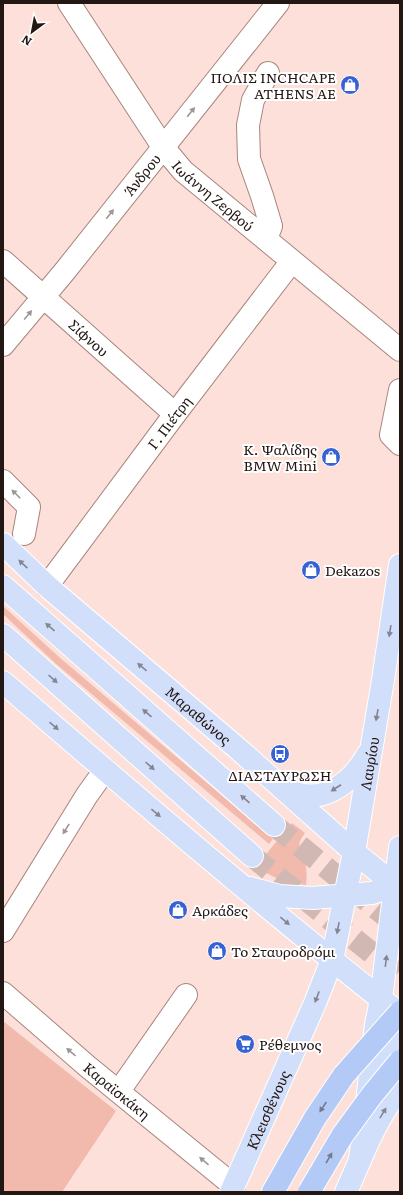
<svg xmlns="http://www.w3.org/2000/svg" width="403" height="1195" viewBox="0 0 403 1195" font-family="Literata,serif">
  <rect width="100%" height="100%" fill="#fde0d9"/>
  <!-- green -->
  <g fill="#f2baac">
    <polygon points="3,606 59,657 273,839 269,844 55,663 3,614"/>
    <path d="M292,823L305,833C295,846 300,850 305,863C307,870 307,878 306,885C286,883 272,878 256,866Z"/>
    <polygon points="3,1021 116,1111 62,1192 3,1192"/>
  </g>
  <g fill="none" stroke-linecap="round" stroke-linejoin="round">
    <!-- major-tunnel -->
    <g stroke="#d1b8b2" stroke-width="22" stroke-dasharray="22 11" stroke-linecap="butt">
      <polyline points="274,825 400,928"/>
      <polyline points="252,856 400,976"/>
    </g>
    <!-- minor casing -->
    <g stroke="#a7857d" stroke-width="24">
      <g id="minor">
        <path id="s1" d="M69,3L163,147L183,171L400,350"/>
        <polyline points="266,239 271,226 262,196 249,159 248,125 253,100 268,73"/>
        <path id="s2" d="M3,261L175,414"/>
        <path id="s3" d="M3,345L65,271L278,3"/>
        <polyline points="400,390 391,435 400,444"/>
        <polyline points="3,481 29,507 24,534"/>
        <path id="s4" d="M47,586L175,414L292,261"/>
        <polyline points="3,931 87,795 105,770"/>
        <path id="s5" d="M3,993L87,1066L234,1186"/>
        <polyline points="119,1091 186,995"/>
      </g>
    </g>
    <!-- major casing -->
    <g stroke="#fff" stroke-width="24">
      <g id="major">
        <path id="s6" d="M3,544L47,586L236,747L354,852L400,889"/>
        <polyline points="3,586 274,825"/>
        <polyline points="3,635 252,856"/>
        <path d="M3,682C134,795 265,908 400,1014"/>
        <path d="M286,788C319,809 352,783 368,754"/>
        <polyline points="250,888 280,896 313,898 372,893 396,885"/>
        <polyline points="373,1080 400,1039"/>
        <polyline points="360,1160 376,1025 381,999 400,847"/>
        <path id="s7" d="M231,1192L315,1003L332,960L354,852L383,680L400,565"/>
        <path d="M346,1192C362,1157 375,1119 400,1089"/>
      </g>
    </g>
    <!-- highway casing -->
    <g stroke="#fff" stroke-width="24">
      <polyline id="highway" points="273,1192 315,1118 344,1075"/>
    </g>
    <!-- minor -->
    <use href="#minor" stroke="#fff" stroke-width="22"/>
    <!-- major -->
    <use href="#major" stroke="#d2dffa" stroke-width="22"/>
    <!-- highway -->
    <use href="#highway" stroke="#b4caf6" stroke-width="22"/>
    <!-- highway-bridge casing -->
    <g stroke="#fff" stroke-width="24" stroke-linecap="butt">
      <g id="highway-bridge">
        <polyline points="344,1075 400,1012"/>
        <polyline points="309,1192 342,1136 372,1095 400,1061"/>
      </g>
    </g>
    <!-- highway-bridge -->
    <use href="#highway-bridge" stroke="#b4caf6" stroke-width="22"/>
  </g>
  <!-- one-way arrows -->
  <defs><path id="oneway-solid" d="M-6-.8H1V-3.2L6.5 0L1 3.2V.8H-6Z"/></defs>
  <g fill="#9c9795">
    <use href="#oneway-solid" transform="translate(191 112) rotate(-51)"/>
    <use href="#oneway-solid" transform="translate(110 214) rotate(-52)"/>
    <use href="#oneway-solid" transform="translate(28 315) rotate(-50)"/>
    <use href="#oneway-solid" transform="translate(16 494) rotate(-135)"/>
    <use href="#oneway-solid" transform="translate(66 829) rotate(122)"/>
    <use href="#oneway-solid" transform="translate(71 1052) rotate(-139)"/>
    <use href="#oneway-solid" transform="translate(204 1161) rotate(-140)"/>
  </g>
  <g fill="#838592">
    <use href="#oneway-solid" transform="translate(23 564) rotate(-137)"/>
    <use href="#oneway-solid" transform="translate(50 627) rotate(-139)"/>
    <use href="#oneway-solid" transform="translate(390 631) rotate(99)"/>
    <use href="#oneway-solid" transform="translate(142 667) rotate(-140)"/>
    <use href="#oneway-solid" transform="translate(53 679) rotate(42)"/>
    <use href="#oneway-solid" transform="translate(147 713) rotate(-139)"/>
    <use href="#oneway-solid" transform="translate(377 715) rotate(100)"/>
    <use href="#oneway-solid" transform="translate(54 726) rotate(41)"/>
    <use href="#oneway-solid" transform="translate(150 766) rotate(42)"/>
    <use href="#oneway-solid" transform="translate(336 788) rotate(147)"/>
    <use href="#oneway-solid" transform="translate(245 799) rotate(-139)"/>
    <use href="#oneway-solid" transform="translate(156 813) rotate(40)"/>
    <use href="#oneway-solid" transform="translate(285 921) rotate(40)"/>
    <use href="#oneway-solid" transform="translate(338 928) rotate(101)"/>
    <use href="#oneway-solid" transform="translate(386 961) rotate(-83)"/>
    <use href="#oneway-solid" transform="translate(317 997) rotate(111)"/>
    <use href="#oneway-solid" transform="translate(383 1113) rotate(-59)"/>
  </g>
  <g fill="#737990">
    <use href="#oneway-solid" transform="translate(323 1107) rotate(124)"/>
    <use href="#oneway-solid" transform="translate(329 1158) rotate(-60)"/>
  </g>
  <!-- icons -->
  <defs>
    <g id="shop-disc" transform="scale(1)"><circle r="9.5" fill="#3662d2" stroke="#fff"/><path d="M-5-2.5h2.3a2.7 3.5 0 0 1 5.4 0H5L5.5 6h-11ZM-1.5-2.5h3a1.5 2.3 0 0 0-3 0Z" fill="#fff"/></g>
    <g id="bus-disc" transform="scale(1)"><circle r="9.5" fill="#3662d2" stroke="#fff"/><path d="M-5-6H5V4H4V6H2V4H-2V6H-4V4H-5ZM-3.5-4V0h7V-4ZM-3.5 1.2v1.5H-2V1.2ZM2 1.2v1.5H3.5V1.2Z" fill="#fff"/></g>
    <g id="supermarket-disc" transform="scale(1)"><circle r="9.5" fill="#3662d2" stroke="#fff"/><path d="M-6-5.5h2.5l.6 2H6L4.5 2H-2.5L-4.4-4H-6ZM-1.5 3.2a1.3 1.3 0 1 0 .1 0ZM3 3.2a1.3 1.3 0 1 0 .1 0Z" fill="#fff"/></g>
  </defs>
  <g fill-rule="evenodd">
    <use href="#shop-disc" x="350" y="85"/>
    <use href="#shop-disc" x="331" y="457"/>
    <use href="#shop-disc" x="311" y="570"/>
    <use href="#bus-disc" x="280" y="754"/>
    <use href="#shop-disc" x="178" y="910"/>
    <use href="#shop-disc" x="217" y="951"/>
    <use href="#supermarket-disc" x="245" y="1044"/>
  </g>
  <g text-anchor="middle" dominant-baseline="central" stroke-width="4" stroke-linejoin="round" paint-order="stroke">
    <!-- poi labels -->
    <g font-size="14" fill="#231714" stroke="#fff" text-anchor="start">
      <text x="336" y="77" text-anchor="end">ΠΟΛΙΣ INCHCAPE<tspan x="336" dy="16">ATHENS ΑΕ</tspan></text>
      <text x="317" y="449" text-anchor="end">Κ. Ψαλίδης<tspan x="317" dy="16">BMW Mini</tspan></text>
      <text x="325" y="570">Dekazos</text>
      <text x="280" y="775" text-anchor="middle">ΔΙΑΣΤΑΥΡΩΣΗ</text>
      <text x="192" y="910">Αρκάδες</text>
      <text x="231" y="951">Το Σταυροδρόμι</text>
      <text x="259" y="1044">Ρέθεμνος</text>
    </g>
    <!-- street labels -->
    <g font-size="14" fill="#231714" stroke="#fff">
      <text stroke="none"><textPath href="#s3" startOffset="220">Άνδρου</textPath></text>
      <text stroke="none"><textPath href="#s1" startOffset="242">Ιωάννη Ζερβού</textPath></text>
      <text stroke="none"><textPath href="#s2" startOffset="115">Σίφνου</textPath></text>
      <text stroke="none"><textPath href="#s4" startOffset="204">Γ. Πιέτρη</textPath></text>
      <text stroke="none"><textPath href="#s6" startOffset="260">Μαραθώνος</textPath></text>
      <text stroke="none"><textPath href="#s7" startOffset="453">Λαυρίου</textPath></text>
      <text stroke="none"><textPath href="#s5" startOffset="150">Καραϊσκάκη</textPath></text>
      <text stroke="none"><textPath href="#s7" startOffset="90">Κλεισθένους</textPath></text>
    </g>
  </g>
  <!-- border -->
  <rect width="403" height="1195" fill="none" stroke="#231714" stroke-width="8"/>
  <!-- north arrow -->
  <g transform="translate(32 32) rotate(212)" stroke="#ffffff" stroke-width="3" paint-order="stroke">
  <path d="M0-3L7 15L0 10L-7 15Z" fill="#231714"/>
  <text y="-6" font-size="11" font-weight="bold" text-anchor="middle" fill="#231714">N</text>
  </g>
</svg>
